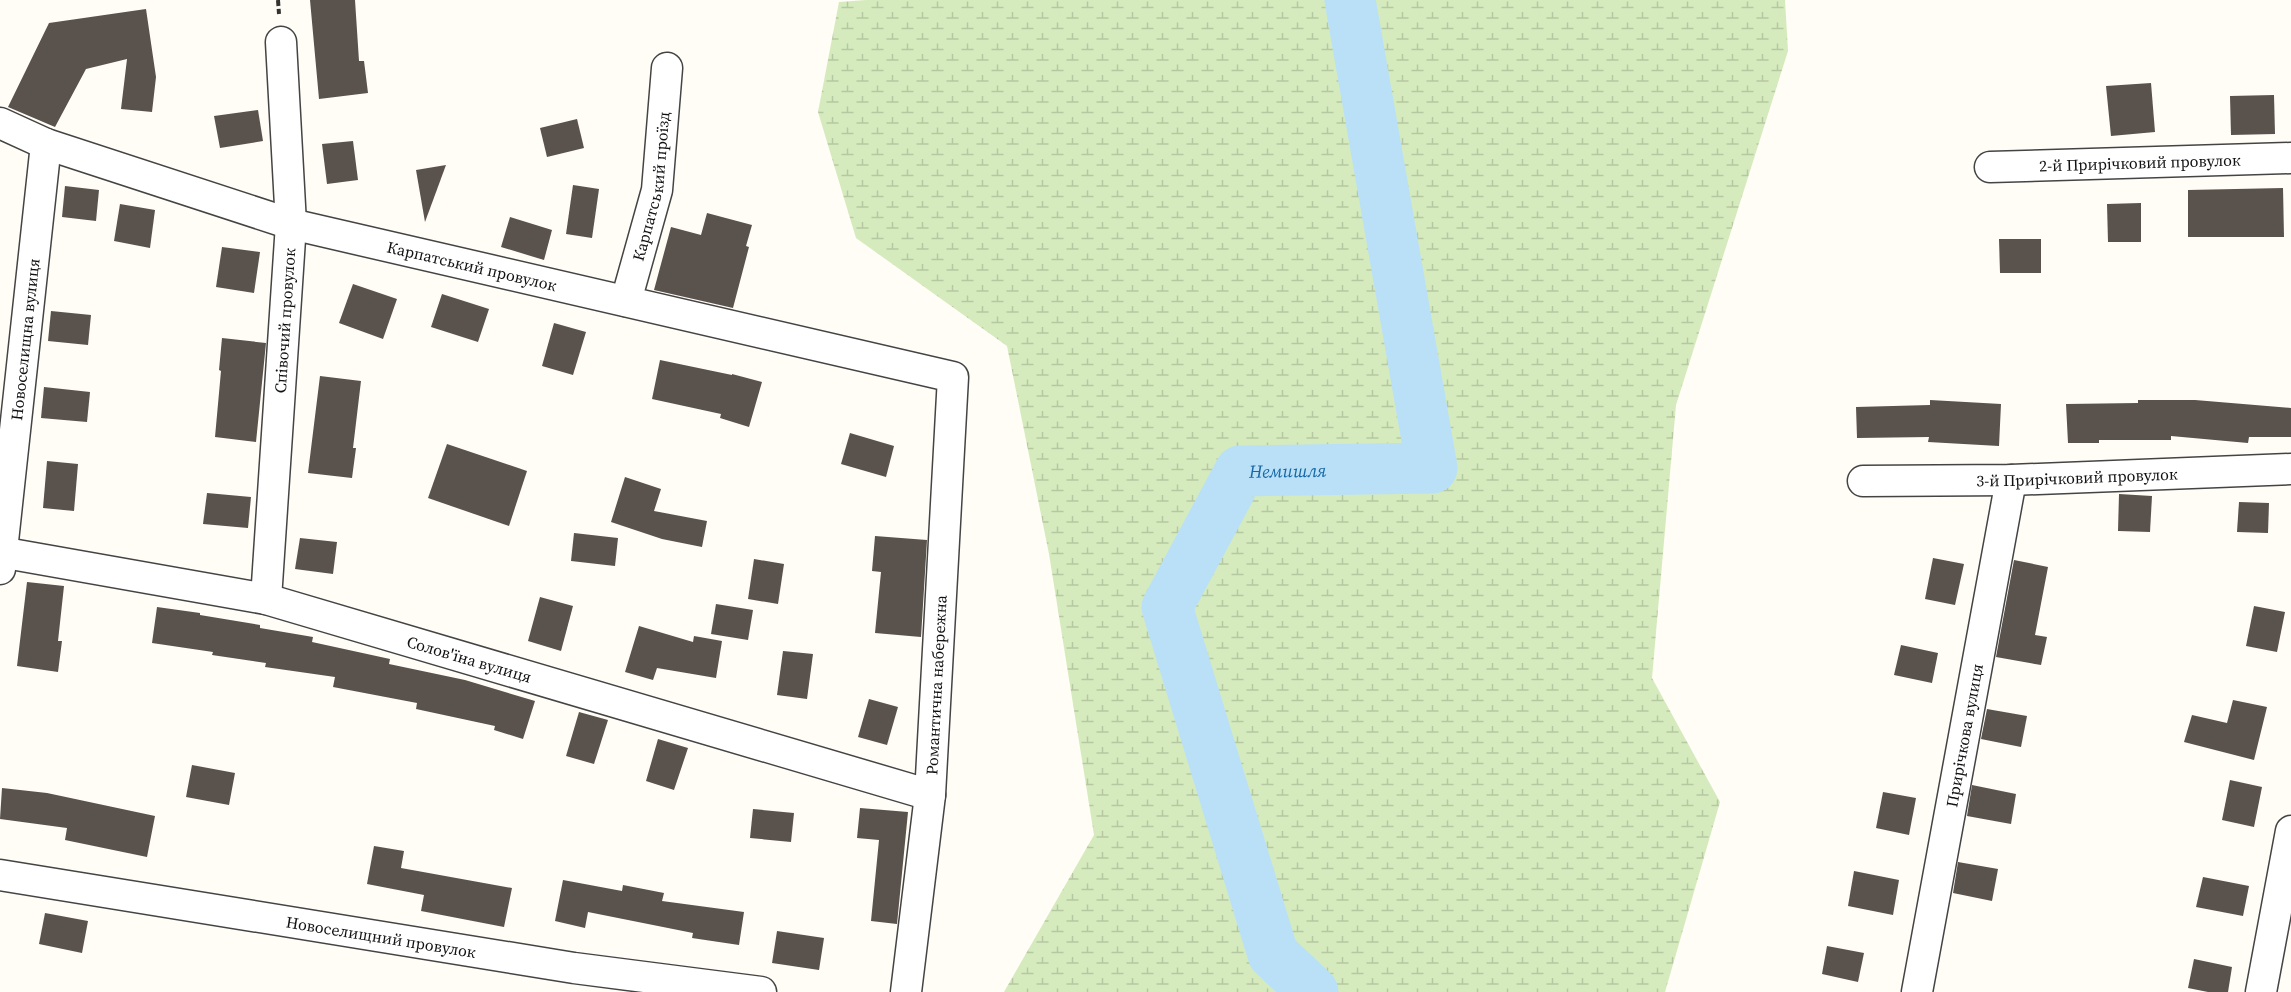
<svg xmlns="http://www.w3.org/2000/svg" width="2291" height="992" viewBox="0 0 2291 992" font-family="'Source Serif 4',serif">
  <defs>
    <pattern id="wetland-marsh" width="20" height="14" patternUnits="userSpaceOnUse" patternTransform="scale(1.5)"><rect width="20" height="14" fill="#d5ebbd"/><path d="M1 5h8M5 5V1M11 12h8M15 12V8" fill="none" stroke="#b6c8a1"/></pattern>
  </defs>
  <rect width="100%" height="100%" fill="#fffdf5"/>
  <!-- wetland -->
  <polygon fill="url(#wetland-marsh)" points="866,0 1785,0 1788,51 1676,405 1652,678 1720,802 1665,992 1004,992 1094,835 1049,554 1007,346 856,238 818,112 839,2"/>
  <g fill="none" stroke-linecap="round" stroke-linejoin="round">
    <!-- river -->
    <path stroke="#b9e0f7" stroke-width="51" id="s1" d="M1313,992L1273,954L1167,607L1240,471L1432,468L1350,0"/>
  </g>
  <!-- building -->
  <g fill="#5a524d">
    <polygon points="310,0 355,0 359,61 364,61 368,93 319,99"/>
    <polygon points="146,9 156,77 152,112 121,109 127,59 86,69 55,127 8,107 49,23"/>
    <polygon points="2151,83 2155,132 2111,136 2106,86"/>
    <polygon points="2274,95 2275,134 2231,135 2230,96"/>
    <polygon points="258,110 263,141 220,148 214,116"/>
    <polygon points="577,119 584,148 547,157 540,128"/>
    <polygon points="353,141 358,180 327,184 322,144"/>
    <polygon points="446,165 425,222 416,170"/>
    <polygon points="573,185 599,189 592,238 566,234"/>
    <polygon points="65,186 99,190 96,221 62,217"/>
    <polygon points="2283,188 2284,237 2188,237 2188,190"/>
    <polygon points="2141,203 2141,242 2108,242 2107,204"/>
    <polygon points="120,204 155,210 150,248 114,241"/>
    <polygon points="707,213 752,225 746,246 749,247 733,308 654,290 671,227 701,235"/>
    <polygon points="510,217 552,230 544,260 501,247"/>
    <polygon points="1999,239 2041,239 2041,273 2000,273"/>
    <polygon points="222,247 260,252 254,293 216,287"/>
    <polygon points="353,284 397,299 383,339 339,323"/>
    <polygon points="442,294 489,309 478,342 431,327"/>
    <polygon points="51,311 91,315 88,345 48,341"/>
    <polygon points="554,323 586,332 573,375 542,366"/>
    <polygon points="222,338 266,343 256,442 215,437 221,371 219,370"/>
    <polygon points="660,360 732,375 732,374 762,382 749,427 720,418 721,414 652,399"/>
    <polygon points="320,376 361,381 353,448 356,448 352,478 308,473"/>
    <polygon points="44,387 90,392 87,422 41,418"/>
    <polygon points="1930,400 2001,404 1999,446 1928,442 1929,437 1857,438 1856,407 1930,405"/>
    <polygon points="2138,400 2195,400 2291,408 2291,437 2249,437 2248,443 2171,436 2171,440 2099,440 2099,443 2068,443 2066,404 2138,403"/>
    <polygon points="850,433 894,446 886,477 841,464"/>
    <polygon points="447,444 527,471 509,526 428,498"/>
    <polygon points="47,461 78,464 74,511 43,508"/>
    <polygon points="625,477 661,489 654,511 707,521 702,547 662,539 611,522"/>
    <polygon points="207,493 251,497 248,528 203,524"/>
    <polygon points="2119,494 2152,496 2150,532 2118,531"/>
    <polygon points="2239,502 2269,503 2268,533 2237,532"/>
    <polygon points="574,533 618,538 615,566 571,561"/>
    <polygon points="875,536 927,540 921,637 875,633 881,572 872,571"/>
    <polygon points="300,538 337,542 333,574 295,569"/>
    <polygon points="1933,558 1964,564 1955,605 1925,599"/>
    <polygon points="754,559 784,564 778,604 748,599"/>
    <polygon points="2014,560 2048,567 2035,635 2047,637 2041,665 1996,657"/>
    <polygon points="27,582 64,586 58,641 62,641 58,672 17,666"/>
    <polygon points="540,597 573,606 561,651 528,641"/>
    <polygon points="716,604 753,610 748,640 711,634"/>
    <polygon points="2254,606 2285,612 2277,652 2246,646"/>
    <polygon points="157,607 200,613 200,615 260,625 260,628 313,637 312,642 390,659 389,664 465,680 535,701 523,739 494,730 495,726 416,709 417,703 333,687 335,677 265,667 266,663 212,655 213,652 152,643"/>
    <polygon points="639,626 693,642 694,636 722,641 716,678 657,668 653,680 625,672"/>
    <polygon points="1901,645 1938,653 1932,683 1894,675"/>
    <polygon points="783,651 813,654 807,699 777,695"/>
    <polygon points="869,699 898,707 887,745 858,737"/>
    <polygon points="2233,700 2267,707 2254,760 2184,742 2192,715 2227,723"/>
    <polygon points="1987,709 2027,716 2021,747 1981,739"/>
    <polygon points="579,712 608,720 594,764 566,756"/>
    <polygon points="658,739 688,748 674,790 646,781"/>
    <polygon points="192,765 235,773 229,805 186,797"/>
    <polygon points="2230,780 2262,787 2254,827 2222,820"/>
    <polygon points="1972,785 2016,794 2011,824 1967,816"/>
    <polygon points="2,788 47,793 155,816 147,857 65,840 67,828 0,819"/>
    <polygon points="1883,792 1916,798 1909,835 1876,828"/>
    <polygon points="860,808 908,812 897,924 871,921 879,840 857,838"/>
    <polygon points="753,809 794,813 791,842 750,838"/>
    <polygon points="374,846 404,851 401,868 512,888 504,927 421,911 424,895 367,884"/>
    <polygon points="1958,862 1998,869 1992,901 1953,893"/>
    <polygon points="1854,871 1899,880 1893,915 1848,906"/>
    <polygon points="2203,877 2249,886 2243,916 2196,907"/>
    <polygon points="563,880 622,891 623,885 664,893 662,901 744,912 739,945 692,938 693,933 588,912 585,928 555,921"/>
    <polygon points="45,913 88,921 82,953 39,944"/>
    <polygon points="777,931 824,938 819,970 772,963"/>
    <polygon points="1827,946 1864,953 1858,982 1822,974"/>
    <polygon points="2194,959 2232,967 2228,992 2208,992 2188,988"/>
  </g>
  <g fill="none" stroke-linecap="round" stroke-linejoin="round">
    <!-- minor casing -->
    <g stroke="#444" stroke-width="33">
      <g id="minor">
        <path id="s2" d="M0,123L46,144L291,224L953,377L930,795L906,992"/>
        <path id="s3" d="M1990,167L2291,158"/>
        <path id="s4" d="M626,301L657,190L667,68"/>
        <path id="s5" d="M1863,481L2011,480L2291,469"/>
        <path id="s6" d="M0,552L266,599L930,795"/>
        <path id="s7" d="M0,569L46,144"/>
        <path id="s8" d="M266,599L291,224L281,42"/>
        <path id="s9" d="M0,875L574,968L761,992"/>
        <path id="s10" d="M1917,992L2011,480"/>
        <polyline points="2261,992 2291,831"/>
      </g>
    </g>
    <!-- path -->
    <polyline stroke="#333" stroke-width="4" stroke-dasharray="6 3" stroke-linecap="butt" points="278,0 279,14"/>
    <!-- minor -->
    <use href="#minor" stroke="#fff" stroke-width="30"/>
  </g>
  <g text-anchor="middle" dominant-baseline="central" stroke-width="6" stroke-linejoin="round" paint-order="stroke">
    <!-- street labels -->
    <g font-size="16" fill="#111" stroke="#fff">
      <text stroke="none"><textPath href="#s3" startOffset="150">2-й Прирічковий провулок</textPath></text>
      <text stroke="none"><textPath href="#s4" startOffset="118">Карпатський проїзд</textPath></text>
      <text stroke="none"><textPath href="#s2" startOffset="494">Карпатський провулок</textPath></text>
      <text stroke="none"><textPath href="#s8" startOffset="279">Співочий провулок</textPath></text>
      <text stroke="none"><textPath href="#s7" startOffset="231">Новоселищна вулиця</textPath></text>
      <text stroke="none"><textPath href="#s5" startOffset="214">3-й Прирічковий провулок</textPath></text>
      <text stroke="none"><textPath href="#s6" startOffset="482">Солов'їна вулиця</textPath></text>
      <text transform="translate(936 685) rotate(-87)">Романтична набережна</text>
      <text stroke="none"><textPath href="#s10" startOffset="261">Прирічкова вулиця</textPath></text>
      <text stroke="none"><textPath href="#s9" startOffset="386">Новоселищний провулок</textPath></text>
    </g>
    <!-- water labels -->
    <g font-size="18" font-style="italic" fill="#1768a6" stroke="#fff">
      <text stroke="none"><textPath href="#s1" startOffset="620">Немишля</textPath></text>
    </g>
  </g>
</svg>
